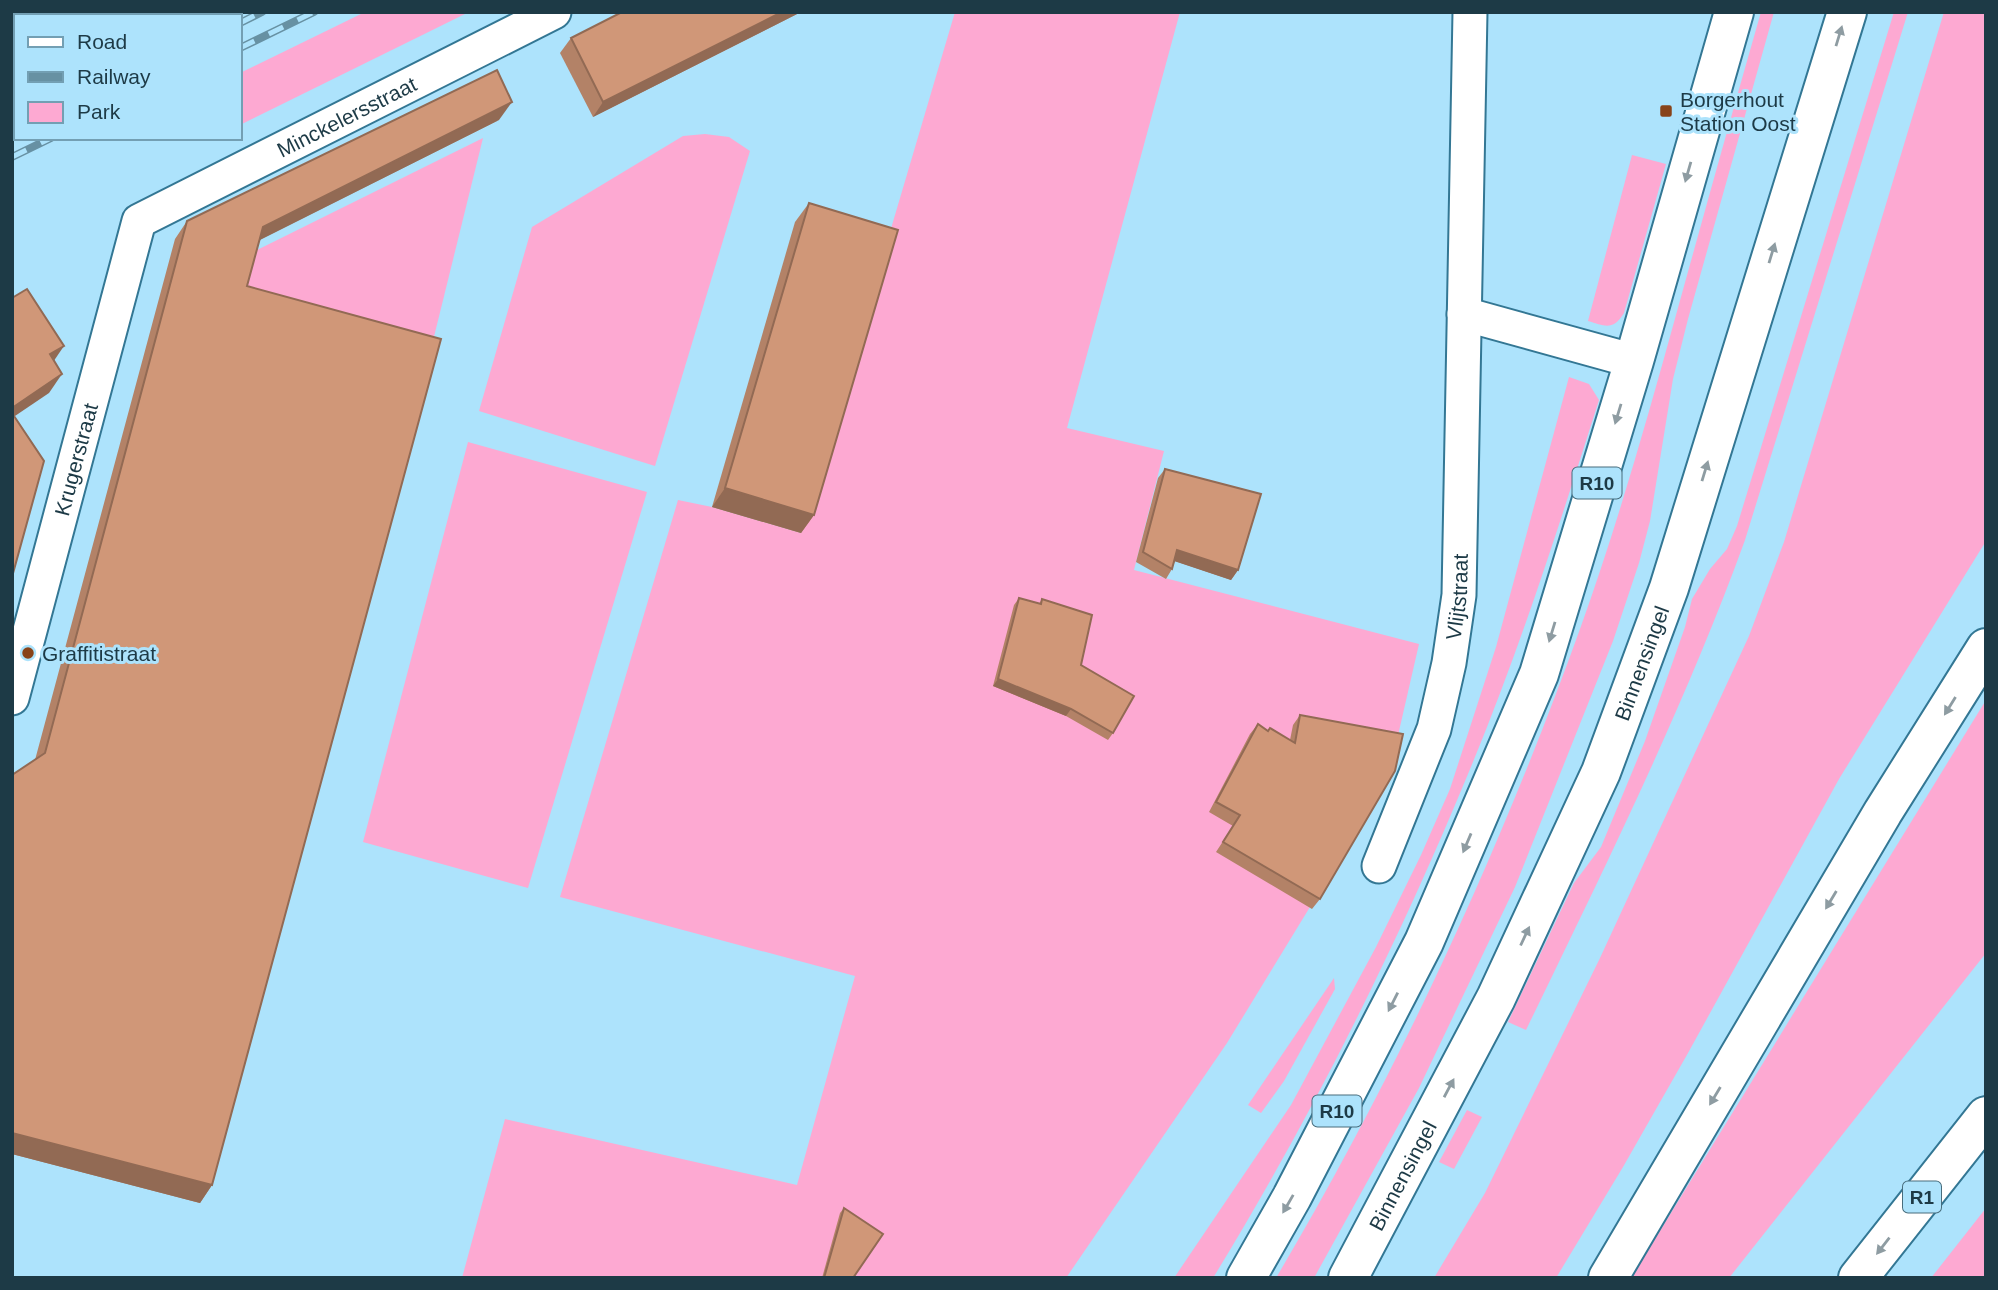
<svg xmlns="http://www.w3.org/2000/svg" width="1998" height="1290" viewBox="0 0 1998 1290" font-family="Arial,sans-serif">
  <rect width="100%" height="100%" fill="#ade3fc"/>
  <!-- green -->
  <g fill="#fda9d2">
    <polygon points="365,12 469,12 240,125 240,73"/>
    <polygon points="955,12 1180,12 1067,428 1164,451 1134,570 1419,644 1388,779 1227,1043 1066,1278 462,1278 505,1119 797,1185 855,976 560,897 678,500 712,507 801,533"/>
    <path d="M1761,12H1774L1688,319L1673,379L1650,521L1639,563L1613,641L1515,887L1419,1088L1314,1278H1276C1398,1072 1499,854 1580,629C1617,526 1647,420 1676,315C1704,214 1732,113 1761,12Z"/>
    <path d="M1894,12H1908L1745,540C1684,708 1604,869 1526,1030L1508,1022L1574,883L1601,847L1645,741L1685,627L1692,599L1710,569L1727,549L1737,526Z"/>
    <polygon points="1944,12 1986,12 1986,541 1839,779 1688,1053 1623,1167 1556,1278 1434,1278 1485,1193 1600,958 1749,636 1784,542"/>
    <polygon points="705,134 729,137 750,151 655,466 479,411 532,227 683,136"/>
    <polygon points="483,138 429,357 234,304 247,255"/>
    <path d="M1632,155L1666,164L1624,313C1613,331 1605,326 1588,321Z"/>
    <path d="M1569,377L1589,384L1599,400C1559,526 1519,652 1468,774C1397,946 1310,1120 1213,1278H1174L1291,1105L1376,947L1421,855L1450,789L1496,647Z"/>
    <polygon points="468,442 647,492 528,888 363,842"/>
    <polygon points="1986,700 1986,953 1729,1278 1631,1278"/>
    <polygon points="1334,978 1335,989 1284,1081 1261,1113 1248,1105"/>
    <polygon points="1467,1110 1482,1117 1454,1169 1439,1162"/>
    <polygon points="1986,1208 1986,1273 1982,1278 1931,1278"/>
  </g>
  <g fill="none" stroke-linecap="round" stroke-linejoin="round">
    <!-- minor casing -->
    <g stroke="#337794" stroke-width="37">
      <g id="minor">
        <polyline points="1464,314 1634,361"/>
        <path id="s1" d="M12,698L139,221L554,12"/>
        <path id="s2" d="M1379,866L1434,729L1449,663L1459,595L1470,12"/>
      </g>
    </g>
    <!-- primary casing -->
    <g stroke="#337794" stroke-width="42">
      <g id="primary">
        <polyline points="1246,1278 1292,1197 1424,942 1539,674 1634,361 1734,12"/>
        <path id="s3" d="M1348,1278L1496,998L1601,772L1669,588L1847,12"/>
      </g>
    </g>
    <!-- motorway casing -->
    <g stroke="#337794" stroke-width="42">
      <g id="motorway">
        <polyline points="1608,1278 1883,812 1986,648"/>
        <polyline points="1858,1278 1986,1116"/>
      </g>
    </g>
    <!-- minor -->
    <use href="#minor" stroke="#fff" stroke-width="33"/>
    <!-- primary -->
    <use href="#primary" stroke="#fff" stroke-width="38"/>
    <!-- motorway -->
    <use href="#motorway" stroke="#fff" stroke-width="38"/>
    <!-- rail casing -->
    <g stroke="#6791a3" stroke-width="8">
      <g id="rail">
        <polyline points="51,16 58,12"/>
        <polyline points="102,16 109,12"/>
        <polyline points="240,23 262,12"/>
        <polyline points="12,34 16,33"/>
        <polyline points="240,48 314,12"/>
        <polyline points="12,59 16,57"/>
        <polyline points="12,132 16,130"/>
        <polyline points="12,157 51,138"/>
      </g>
    </g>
    <!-- rail -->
    <use href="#rail" stroke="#ade3fc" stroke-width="5" stroke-dasharray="16" stroke-linecap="butt"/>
  </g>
  <!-- wall -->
  <g fill="#b38267">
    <polygon points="622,12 801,12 593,117 560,53 571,38"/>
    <polygon points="499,120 259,240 247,286 212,1185 200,1203 12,1154 12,775 35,760 175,239 187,221"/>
    <polygon points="809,203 814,515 801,533 712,507 795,222"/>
    <polygon points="1165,469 1238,570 1231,580 1175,561 1172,569 1166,579 1136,562 1158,478"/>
    <polygon points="1019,598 1039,604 1042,599 1081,665 1113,733 1108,740 1066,716 993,686 1014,605"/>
    <polygon points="1300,715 1320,899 1312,909 1216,852 1233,826 1209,812 1250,734 1258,724 1268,731 1290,740 1293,725"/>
    <polygon points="844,1208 853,1278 822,1278 840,1213"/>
  </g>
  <!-- shaded-wall -->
  <g fill="#926a54">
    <polygon points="782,12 801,12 593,117 603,102"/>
    <polygon points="512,102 499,120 250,245 263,227"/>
    <polygon points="64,346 51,365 50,354"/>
    <polygon points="62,374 49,393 12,418 12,408"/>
    <polygon points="725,488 814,515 801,533 712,507"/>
    <polygon points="1177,550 1238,570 1231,580 1171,560"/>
    <polygon points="998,679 1071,709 1066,716 993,686"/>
    <polygon points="12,1133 212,1185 200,1203 12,1154"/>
  </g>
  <!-- building -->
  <g fill="#d09778" stroke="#926a54" stroke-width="2">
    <polygon points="622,12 782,12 603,102 571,38"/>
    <polygon points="497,70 512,102 263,227 247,286 441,339 212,1185 12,1133 12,775 45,753 187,221"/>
    <polygon points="809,203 898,230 814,515 725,488"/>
    <polygon points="27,289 64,346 50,354 62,374 12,408 12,298"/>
    <polygon points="12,413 44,461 12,577"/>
    <polygon points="1165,469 1261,494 1238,570 1177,550 1172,569 1143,552"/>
    <polygon points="1019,598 1041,604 1042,599 1092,615 1081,665 1134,696 1113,733 1071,709 998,679"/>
    <polygon points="1300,715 1403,734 1395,771 1320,899 1223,842 1240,815 1216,802 1258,724 1268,731 1270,728 1295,743"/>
    <polygon points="844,1208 883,1234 853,1278 824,1278"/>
  </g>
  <!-- one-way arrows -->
  <defs><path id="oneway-solid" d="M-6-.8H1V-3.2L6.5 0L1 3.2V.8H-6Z" transform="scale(1.75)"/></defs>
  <g fill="#8e9ca2">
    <use href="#oneway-solid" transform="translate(1839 36) rotate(-73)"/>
    <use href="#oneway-solid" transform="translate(1688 172) rotate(106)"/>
    <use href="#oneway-solid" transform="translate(1772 253) rotate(-73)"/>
    <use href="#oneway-solid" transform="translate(1618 414) rotate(107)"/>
    <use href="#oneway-solid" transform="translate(1705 471) rotate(-73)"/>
    <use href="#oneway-solid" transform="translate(1552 632) rotate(107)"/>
    <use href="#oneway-solid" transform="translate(1950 706) rotate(122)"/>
    <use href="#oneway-solid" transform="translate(1467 843) rotate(113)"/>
    <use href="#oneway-solid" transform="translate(1831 900) rotate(121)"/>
    <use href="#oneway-solid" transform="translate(1525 936) rotate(-65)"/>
    <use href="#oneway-solid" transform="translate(1393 1002) rotate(117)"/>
    <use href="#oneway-solid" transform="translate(1449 1088) rotate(-62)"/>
    <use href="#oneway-solid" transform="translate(1715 1096) rotate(121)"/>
    <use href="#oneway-solid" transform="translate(1288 1204) rotate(120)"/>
    <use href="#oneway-solid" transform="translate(1883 1246) rotate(128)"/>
  </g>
  <!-- markers -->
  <g fill="#884319" stroke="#ade3fc" stroke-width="2.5">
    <rect x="1659" y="104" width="14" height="14" rx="3.5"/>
    <circle cx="28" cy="653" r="7"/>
  </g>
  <g text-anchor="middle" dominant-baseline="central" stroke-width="6" stroke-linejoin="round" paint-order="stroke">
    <!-- shield labels -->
    <g fill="#ade3fc" stroke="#486d7d" stroke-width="2">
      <rect x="1572.5" y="467.5" width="49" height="31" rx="5"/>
      <rect x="1312.5" y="1095.5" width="49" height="31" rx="5"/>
      <rect x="1903" y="1181.5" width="38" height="31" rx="5"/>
    </g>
    <g font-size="19" font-weight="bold" fill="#1d3a46">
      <text x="1597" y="483">R10</text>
      <text x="1337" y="1111">R10</text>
      <text x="1922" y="1197">R1</text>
    </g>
    <!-- poi labels -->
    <g font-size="21" fill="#1d3a46" stroke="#ade3fc" text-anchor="start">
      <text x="1680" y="99">Borgerhout<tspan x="1680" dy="24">Station Oost</tspan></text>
      <text x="42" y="653">Graffitistraat</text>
    </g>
    <!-- street labels -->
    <g font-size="21" fill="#1d3a46" stroke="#ade3fc">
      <text stroke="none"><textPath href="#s1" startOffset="726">Minckelersstraat</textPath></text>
      <text stroke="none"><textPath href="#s1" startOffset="247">Krugerstraat</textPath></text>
      <text stroke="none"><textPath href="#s2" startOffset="282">Vlijtstraat</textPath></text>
      <text stroke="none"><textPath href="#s3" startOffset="682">Binnensingel</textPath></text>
      <text stroke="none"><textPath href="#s3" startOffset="116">Binnensingel</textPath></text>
    </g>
  </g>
  <!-- border -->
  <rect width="1998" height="1290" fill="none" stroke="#1d3a46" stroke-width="28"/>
  <!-- legend -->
  <rect x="14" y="14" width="228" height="126" fill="#ade3fc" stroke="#739fb3" stroke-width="2"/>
  <rect x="28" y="37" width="35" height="10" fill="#ffffff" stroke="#739fb3" stroke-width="2"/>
  <text x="77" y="49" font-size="21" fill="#1d3a46">Road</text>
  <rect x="28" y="72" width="35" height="10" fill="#6791a3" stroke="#739fb3" stroke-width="2"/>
  <text x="77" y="84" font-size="21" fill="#1d3a46">Railway</text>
  <rect x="28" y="102" width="35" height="21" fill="#fda9d2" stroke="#739fb3" stroke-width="2"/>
  <text x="77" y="119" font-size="21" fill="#1d3a46">Park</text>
</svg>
